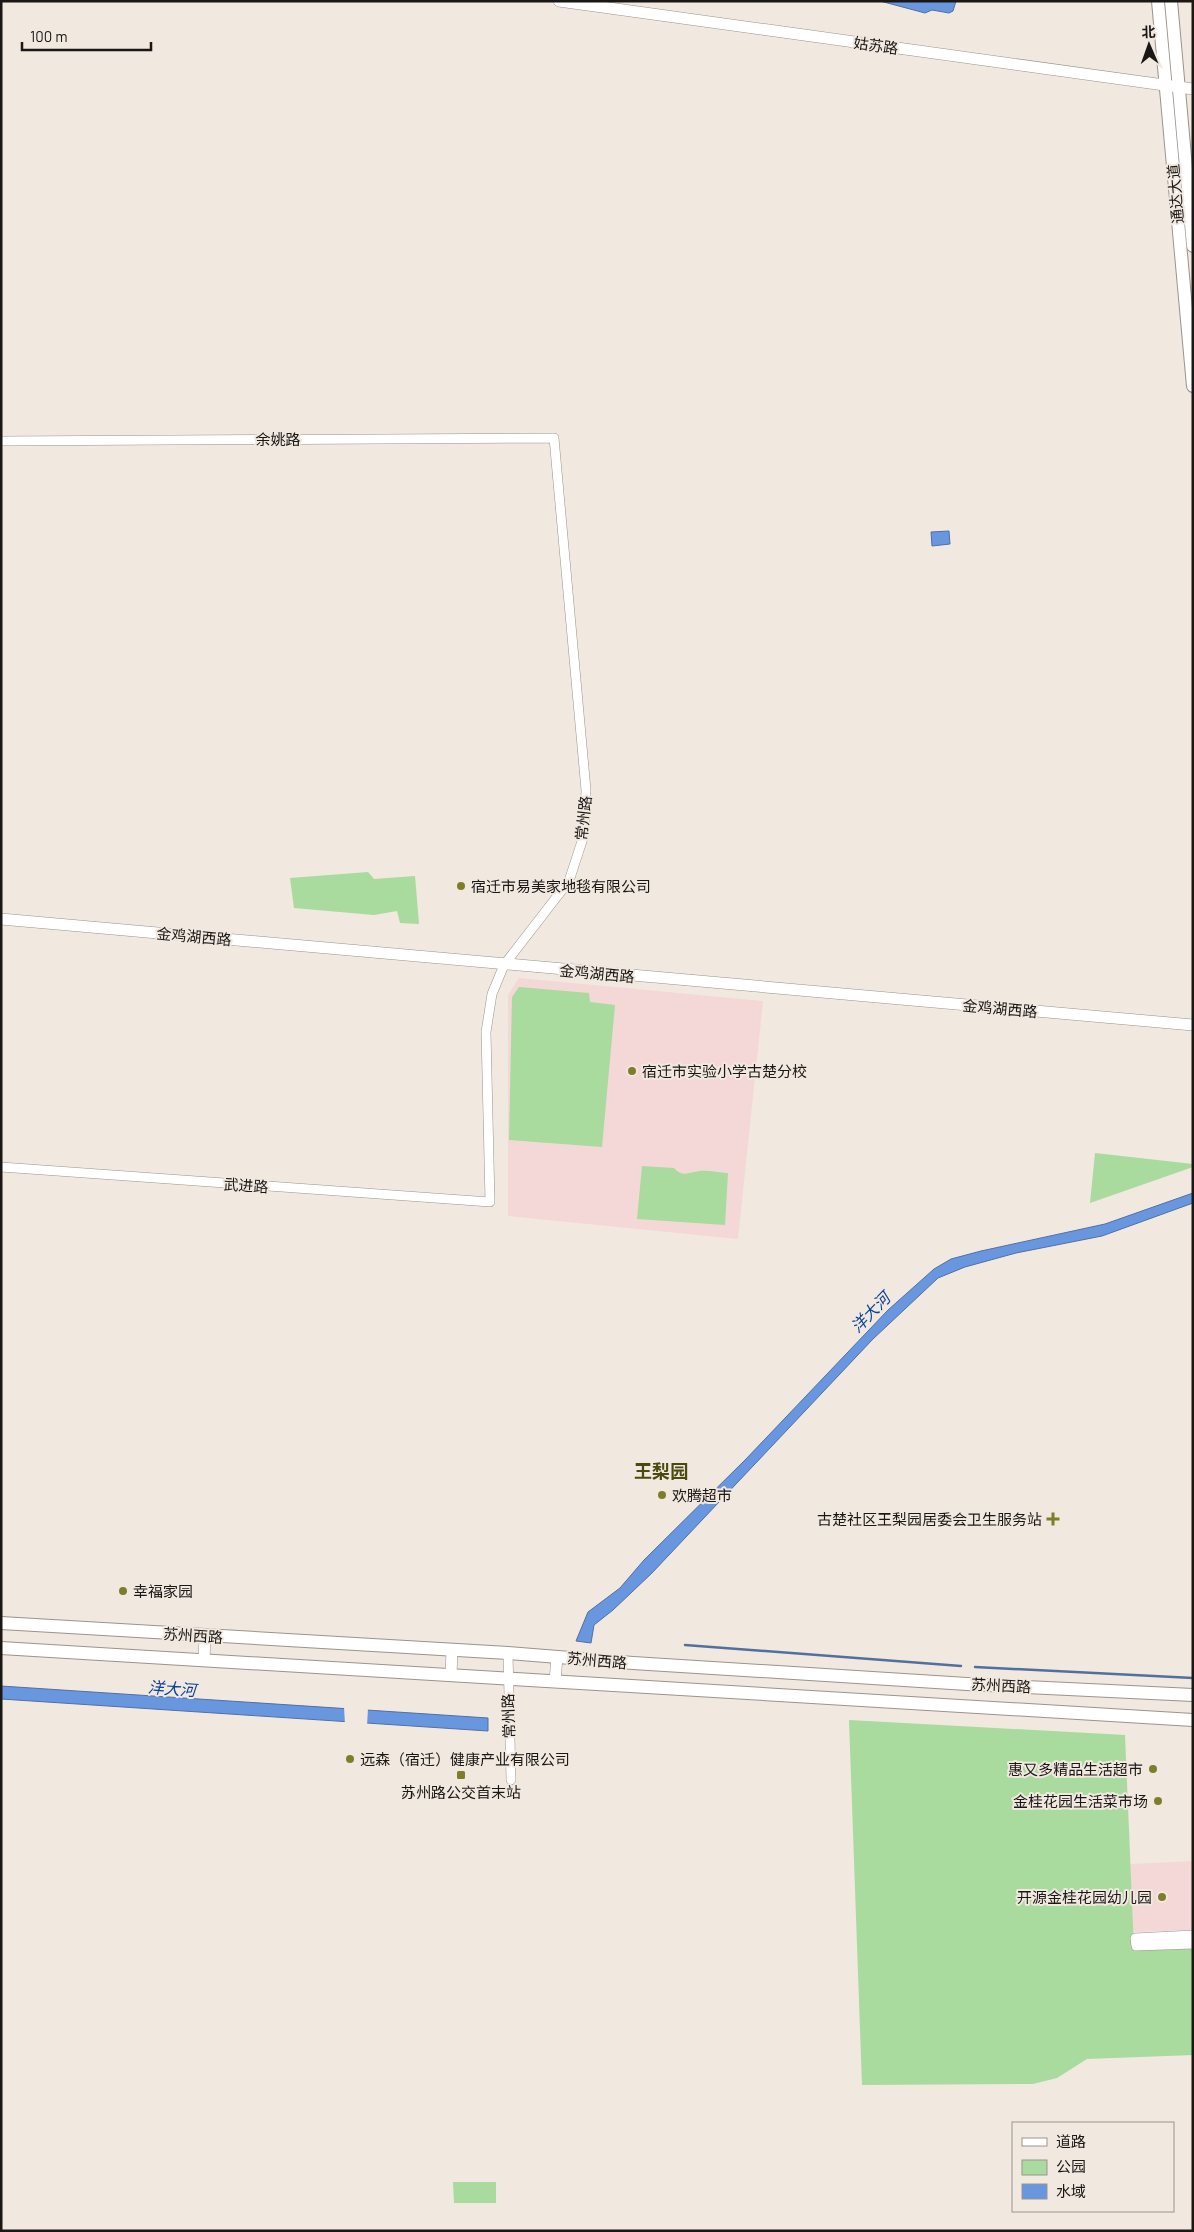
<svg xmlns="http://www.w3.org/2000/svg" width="1194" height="2232" viewBox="0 0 1194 2232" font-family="Barlow,'Noto Sans SC',sans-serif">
  <rect width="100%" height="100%" fill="#f1e8e0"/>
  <!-- education -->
  <g fill="#f3d8d7">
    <polygon points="519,978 763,1001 738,1239 508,1216 508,995"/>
    <polygon points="1193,1861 1193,1930 1133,1932 1130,1864"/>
  </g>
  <!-- green -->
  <g fill="#a9da9e">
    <polygon points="368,872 374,879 415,876 419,924 400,923 397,911 374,915 294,908 290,878"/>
    <polygon points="519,987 589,993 590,1002 615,1005 602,1147 509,1140 512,997"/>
    <polygon points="1095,1153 1193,1164 1193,1167 1090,1203"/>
    <path d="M642,1166L674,1168C683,1178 689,1172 700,1171C708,1170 719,1173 728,1173L725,1225L637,1219Z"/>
    <polygon points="849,1720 1125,1735 1134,1950 1193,1948 1193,2055 1087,2059 1057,2078 1033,2084 862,2085"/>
    <polygon points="453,2182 496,2182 496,2203 454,2203"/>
  </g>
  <!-- water -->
  <g fill="#6896df" stroke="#5170a2">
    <polygon points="880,1 956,1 953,11 949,13 932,10 925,13"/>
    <polygon points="949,531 950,544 932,546 931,532"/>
    <polygon points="1193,1193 1193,1203 1102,1236 1016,1253 965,1267 938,1278 873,1339 652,1573 613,1610 594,1625 591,1643 576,1641 588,1612 620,1588 644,1560 746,1459 888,1310 934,1269 951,1259 981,1251 1105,1224"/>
    <polygon points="1,1686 488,1718 488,1731 1,1699"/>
  </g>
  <!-- pier -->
  <polygon fill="#f1e8e0" points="344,1707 368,1708 367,1726 345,1725"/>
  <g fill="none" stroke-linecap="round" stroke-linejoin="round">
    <!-- stream -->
    <g stroke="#5170a2" stroke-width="2.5">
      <polyline points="685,1645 961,1666"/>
      <polyline points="975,1667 1193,1678"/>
    </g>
    <!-- minor casing -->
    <g stroke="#9b938c" stroke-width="10">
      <g id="minor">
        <polyline points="1,441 554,438 586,790 584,835 569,881 504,965 492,994 486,1032 490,1202 1,1167"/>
        <polyline points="508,1653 511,1780"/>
        <polyline points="1193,1935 1135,1938 1136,1946 1193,1944"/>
      </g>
    </g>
    <!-- tertiary casing -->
    <g stroke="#9b938c" stroke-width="12">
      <g id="tertiary">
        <polyline points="559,1 1193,89"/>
        <polyline points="1,919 1193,1025"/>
        <polyline points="204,1660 205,1636"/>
        <polyline points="451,1675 452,1650"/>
        <polyline points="555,1681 557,1657"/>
      </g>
    </g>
    <!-- secondary casing -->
    <g stroke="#9b938c" stroke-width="14">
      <g id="secondary">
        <polyline points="1158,1 1193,386"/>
        <polyline points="1171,1 1193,246"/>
        <polyline points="1,1623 508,1653 633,1663 967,1684 1193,1695"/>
        <polyline points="1,1648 1193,1720"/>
      </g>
    </g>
    <!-- minor -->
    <use href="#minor" stroke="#fff" stroke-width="9"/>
    <!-- tertiary -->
    <use href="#tertiary" stroke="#fff" stroke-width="11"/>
    <!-- secondary -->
    <use href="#secondary" stroke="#fff" stroke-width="12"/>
  </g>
  <!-- markers -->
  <g fill="#7d7e27" stroke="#f1e8e0" stroke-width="2">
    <circle cx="461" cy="886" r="5"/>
    <circle cx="632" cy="1071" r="5"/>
    <circle cx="662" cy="1495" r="5"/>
    <path d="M1050.5 1511.5h5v5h5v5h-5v5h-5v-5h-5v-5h5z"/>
    <circle cx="123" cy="1591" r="5"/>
    <circle cx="350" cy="1759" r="5"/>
    <circle cx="1153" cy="1769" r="5"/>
    <rect x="456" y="1770" width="10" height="10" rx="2.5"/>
    <circle cx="1158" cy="1801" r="5"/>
    <circle cx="1162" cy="1897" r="5"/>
  </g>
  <g text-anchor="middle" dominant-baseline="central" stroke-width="4" stroke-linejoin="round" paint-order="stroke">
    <!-- street labels -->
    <g font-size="15" fill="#1a1715" stroke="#f1e8e0">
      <text transform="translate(876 45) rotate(8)">姑苏路</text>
      <text transform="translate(1175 194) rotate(-95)">通达大道</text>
      <text x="278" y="439">余姚路</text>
      <text transform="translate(583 818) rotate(-84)">常州路</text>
      <text transform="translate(194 936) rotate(5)">金鸡湖西路</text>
      <text transform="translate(597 973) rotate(5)">金鸡湖西路</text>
      <text transform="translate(1000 1008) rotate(5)">金鸡湖西路</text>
      <text transform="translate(246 1185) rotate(4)">武进路</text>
      <text transform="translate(193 1635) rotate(4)">苏州西路</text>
      <text transform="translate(597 1660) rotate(5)">苏州西路</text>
      <text transform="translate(1001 1685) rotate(3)">苏州西路</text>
      <text transform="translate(508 1716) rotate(-92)">常州路</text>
    </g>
    <!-- poi labels -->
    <g font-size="15" fill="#1a1715" stroke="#f1e8e0" text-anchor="start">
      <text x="471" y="886">宿迁市易美家地毯有限公司</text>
      <text x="642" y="1071">宿迁市实验小学古楚分校</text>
      <text x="672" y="1495">欢腾超市</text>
      <text x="1042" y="1519" text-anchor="end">古楚社区王梨园居委会卫生服务站</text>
      <text x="133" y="1591">幸福家园</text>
      <text x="360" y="1759">远森（宿迁）健康产业有限公司</text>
      <text x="1143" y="1769" text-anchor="end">惠又多精品生活超市</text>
      <text x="461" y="1792" text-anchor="middle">苏州路公交首末站</text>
      <text x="1148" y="1801" text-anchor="end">金桂花园生活菜市场</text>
      <text x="1152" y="1897" text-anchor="end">开源金桂花园幼儿园</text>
    </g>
    <!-- water labels -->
    <g font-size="16" font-style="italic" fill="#074297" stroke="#f1e8e0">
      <text transform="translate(870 1312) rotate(-46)">洋大河</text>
      <text transform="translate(172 1688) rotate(4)">洋大河</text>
    </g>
    <!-- quarter labels -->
    <g font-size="18" font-weight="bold" fill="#494a0b" stroke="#f1e8e0">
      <text x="661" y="1471">王梨园</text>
    </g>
  </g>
  <!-- border -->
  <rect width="1194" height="2232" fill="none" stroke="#1a1715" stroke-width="5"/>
  <!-- legend -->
  <rect x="1012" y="2122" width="162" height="90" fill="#f1e8e0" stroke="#9b948f"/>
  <rect x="1022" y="2138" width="25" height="8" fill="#ffffff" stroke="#9b948f"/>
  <text x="1056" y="2147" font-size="15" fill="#1a1715">道路</text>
  <rect x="1022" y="2160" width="25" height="15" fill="#a9da9e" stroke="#9b948f"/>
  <text x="1056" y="2172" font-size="15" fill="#1a1715">公园</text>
  <rect x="1022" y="2184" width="25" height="15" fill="#6896df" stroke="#9b948f"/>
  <text x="1056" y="2197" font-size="15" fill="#1a1715">水域</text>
  <!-- north arrow -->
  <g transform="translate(1149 45) rotate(358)" stroke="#f1e8e0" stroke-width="4" paint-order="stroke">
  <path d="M0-4L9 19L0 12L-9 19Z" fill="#1a1715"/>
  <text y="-8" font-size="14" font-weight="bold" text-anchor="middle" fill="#1a1715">北</text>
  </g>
  <!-- scale -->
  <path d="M22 42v8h129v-8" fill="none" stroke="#1a1715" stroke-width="2.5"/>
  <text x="30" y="42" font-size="15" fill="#1a1715" stroke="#f1e8e0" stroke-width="4" paint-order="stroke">100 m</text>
</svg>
